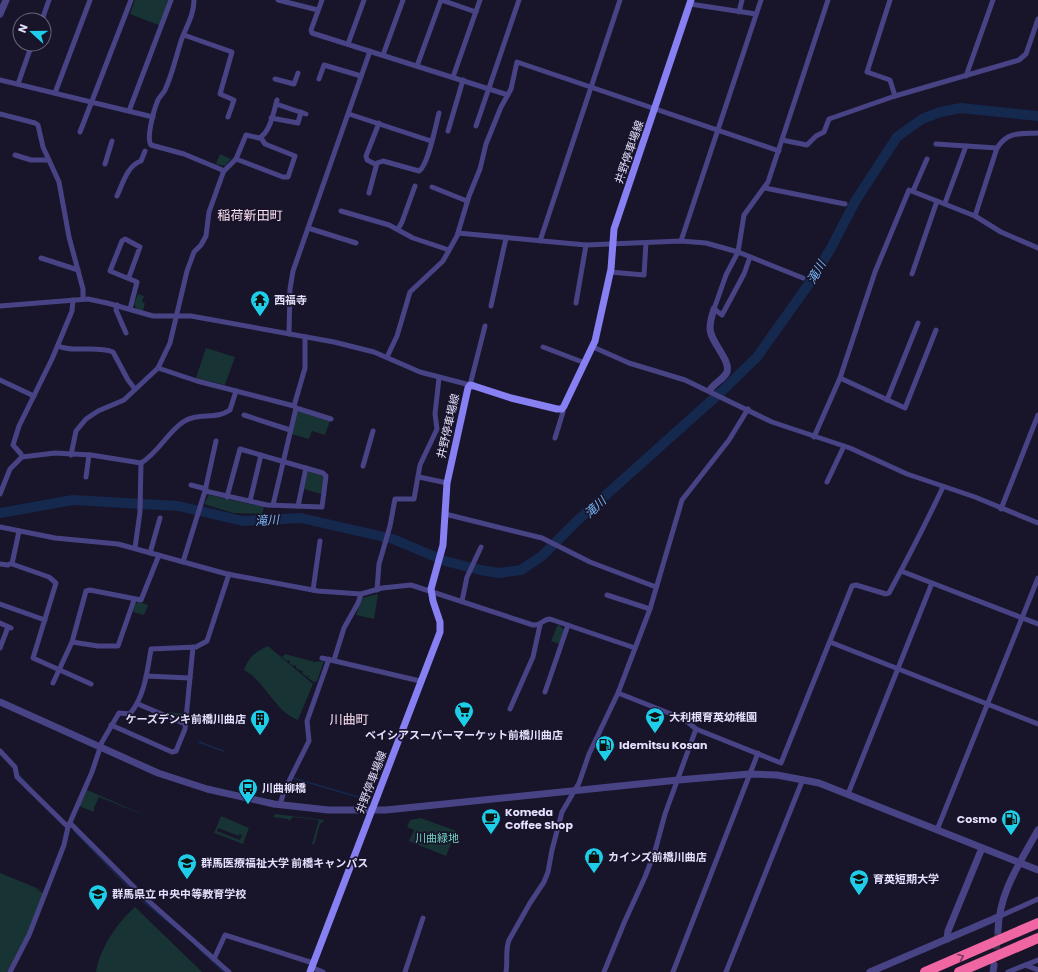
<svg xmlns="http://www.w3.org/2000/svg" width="1038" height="972" viewBox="0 0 1038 972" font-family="Poppins,'Noto Sans JP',sans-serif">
  <rect width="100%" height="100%" fill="#18142a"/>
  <!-- green -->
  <g fill="#173333" fill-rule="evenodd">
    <polygon points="135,0 170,0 161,26 130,14"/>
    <polygon points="220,154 231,159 225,166 216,164"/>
    <polygon points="138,294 144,296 142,302 145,303 143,311 136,308 134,304"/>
    <polygon points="206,348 235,357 225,385 196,378"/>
    <polygon points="297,411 330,421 325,435 312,431 309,439 291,434"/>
    <polygon points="308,471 323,475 324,478 321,494 304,489"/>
    <polygon points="209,495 264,507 262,514 233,513 204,504"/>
    <polygon points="378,594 374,619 356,615 362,598"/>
    <polygon points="138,602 148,605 144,615 133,612 135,604"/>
    <polygon points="559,625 564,630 559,644 551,641 557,626"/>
    <path d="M268,646L313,684L298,720C275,712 265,681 244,670C249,657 255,652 268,646Z"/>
    <polygon points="285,654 315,662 324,661 317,681 314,682 308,678 309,675 307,677 302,673 303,670 301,671 296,668 296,665 293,666 289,663 290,660 287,661 282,657"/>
    <polygon points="168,712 185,714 184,719 182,721 171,716"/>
    <polygon points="85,789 151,818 99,797 94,808 94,812 79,806"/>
    <polygon points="275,814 325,820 320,824 314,845 312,844 319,820 293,817 289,821 288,819 273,817"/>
    <path d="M221,816L249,828L243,844L214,833ZM218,828L239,836V834L242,835L240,840L217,831Z"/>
    <polygon points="421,818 456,831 446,856 409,841 414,830 407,827 410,820"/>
    <polygon points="0,873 44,891 35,889 43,893 27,935 7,972 0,972"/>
    <path d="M135,907L202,972H96C99,949 118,922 135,907Z"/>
  </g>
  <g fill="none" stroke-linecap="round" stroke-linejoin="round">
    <!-- stream -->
    <g stroke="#15284d" stroke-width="1.5">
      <polyline points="199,742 223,751"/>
      <polyline points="18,774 29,786"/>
      <polyline points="293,778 365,799"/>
      <polyline points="74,831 140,899 177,929"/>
      <polyline points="199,949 224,972"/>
    </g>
    <!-- river -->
    <polyline stroke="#15284d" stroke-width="10" points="0,513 73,500 178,506 243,521 301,518 393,539 445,561 480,570 499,573 521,570 542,556 578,520 721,392 757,357 811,281 831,248 856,200 897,137 922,119 940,112 961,108 1038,116"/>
    <!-- tertiary-tunnel -->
    <polyline stroke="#37324a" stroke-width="7" stroke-dasharray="7 3.5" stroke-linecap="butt" points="995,960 998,931"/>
    <!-- minor -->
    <g stroke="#484384" stroke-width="5">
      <polyline points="278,0 318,10"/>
      <polyline points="322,0 311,30 312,33 508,95"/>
      <polyline points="441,0 476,12"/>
      <polyline points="890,0 867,72 890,80 895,96"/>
      <polyline points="690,4 756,14"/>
      <polyline points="739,12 742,0"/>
      <polyline points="42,20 49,0"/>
      <polyline points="184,35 232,52 220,94 234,100 228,117"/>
      <polyline points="348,44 364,0"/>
      <polyline points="383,55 403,0"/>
      <polyline points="417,66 441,0"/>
      <polyline points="966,76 993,0"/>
      <polyline points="453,77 480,0"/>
      <polyline points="275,79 294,84 298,73"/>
      <polyline points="319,79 324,65 361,76"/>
      <polyline points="0,80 153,117"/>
      <polyline points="18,84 32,44"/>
      <polyline points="55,93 90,0"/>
      <polyline points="276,104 306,114"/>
      <polyline points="129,111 171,0"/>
      <polyline points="0,114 35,123 38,125 43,147 59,182 69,237 83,289 83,299"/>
      <polyline points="349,114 431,141"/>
      <polyline points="271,118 298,123 301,112"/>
      <path d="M379,123L366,156L367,160L375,164L383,161L419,171C428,166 436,124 439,113"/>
      <polyline points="476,126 519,0"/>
      <polyline points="448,131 463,80"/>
      <polyline points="80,132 131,0"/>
      <polyline points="782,140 807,145 816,136 824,132 829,119 895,96 1019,60 1026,54 1038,19"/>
      <polyline points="936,144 997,148"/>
      <polyline points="15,155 31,160 49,160"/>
      <polyline points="236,159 283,177 288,177 295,156 265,144 261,138"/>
      <polyline points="105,164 112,141"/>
      <path d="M224,171L236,159L246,135L259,138C270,133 274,111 277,100"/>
      <polyline points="432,187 467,201"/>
      <polyline points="765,188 845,204"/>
      <polyline points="913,191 927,159"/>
      <polyline points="369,193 377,163"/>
      <path d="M117,196C123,183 127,166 141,161L145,151"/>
      <polyline points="945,203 966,146"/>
      <polyline points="341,211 389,225 413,238 449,250"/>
      <path d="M975,216L997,148C1008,131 1020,134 1038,133"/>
      <polyline points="308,228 356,243"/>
      <polyline points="398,229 402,222 415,186"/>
      <polyline points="458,233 586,245 681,241 706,243 738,252 803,278"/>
      <polyline points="540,241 620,0"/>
      <polyline points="681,241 761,0"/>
      <polyline points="750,257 744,274 722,315 714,309 726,275 738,252 744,215 768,182 828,0"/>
      <polyline points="41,258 78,270"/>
      <polyline points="610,272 644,275 646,243"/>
      <polyline points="912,274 937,201"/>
      <polyline points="129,277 140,247 125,239 122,241 110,271 137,282 130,309"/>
      <polyline points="576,303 586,245"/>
      <polyline points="117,305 116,310 126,333"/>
      <polyline points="0,306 88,299 107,303 153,316 191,316 334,342 374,352 420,372 470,385 485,326"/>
      <polyline points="491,306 506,238"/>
      <polyline points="289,334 290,289 293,271 370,51"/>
      <path d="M58,346C73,353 96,345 113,352L128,380L135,389"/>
      <polyline points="543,347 585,363"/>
      <polyline points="593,347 629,363 685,380 772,422 850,448 907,474 975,497 1038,523"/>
      <polyline points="387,357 397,336 410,292 443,261 457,236 469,196 480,169 486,144 501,107 511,89 517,62 779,151"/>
      <polyline points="158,368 197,381 294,406"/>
      <polyline points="840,378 905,408 936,330"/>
      <polyline points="0,380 34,396"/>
      <polyline points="887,400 918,323"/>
      <polyline points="296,408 331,419"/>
      <polyline points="244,415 290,430"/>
      <polyline points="814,437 840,378 875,272 909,190 975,216 1001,232 1038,248"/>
      <polyline points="555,438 563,412 562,409"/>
      <path d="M71,455L76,431L86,419L98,411L124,400L158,368L170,343L187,271L194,252L201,245L206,236L209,212L223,173L224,171L220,169L184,154L151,145C146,138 154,109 158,100C159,97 163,94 165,90C172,75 176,57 181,41C186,27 194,15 194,0"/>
      <polyline points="22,457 21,454 13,445 19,426 52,359 72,311 73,300"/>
      <polyline points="363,466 373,431"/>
      <polyline points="86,477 89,455"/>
      <polyline points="419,477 447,483"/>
      <polyline points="827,482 844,446"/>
      <polyline points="191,485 206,489"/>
      <polyline points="205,491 216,441"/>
      <path d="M0,494L10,469L22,457L55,453L91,455L141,463C158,453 167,433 183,422C198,412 216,420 230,410L236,391"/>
      <polyline points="250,501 261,455"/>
      <polyline points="273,505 296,408 294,406 305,368 305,337"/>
      <polyline points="298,506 306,468"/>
      <polyline points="1001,509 1038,415"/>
      <polyline points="445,514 542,538 590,562 656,587"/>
      <path d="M0,527L55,538L118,544L227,574L318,591L361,594L382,588L411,585L533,625C541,626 543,619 550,619L635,648"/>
      <polyline points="19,531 12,564 49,577 56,583 33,658 91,684"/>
      <polyline points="135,548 140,512 141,463"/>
      <polyline points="150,553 160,518"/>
      <polyline points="183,562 205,491 267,505 322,507 326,476 323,473 240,449 227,497"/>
      <polyline points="0,564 8,565 12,563"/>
      <polyline points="901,571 1038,624"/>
      <polyline points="313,590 320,541"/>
      <polyline points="377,590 379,564 390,526 395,499 414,499 420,465 437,429 435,414 439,378"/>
      <polyline points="607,595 650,609"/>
      <polyline points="462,601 467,577 481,547"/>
      <polyline points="0,604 45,620"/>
      <polyline points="0,623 11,628"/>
      <polyline points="72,642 98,646 118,646 134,600"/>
      <polyline points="830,642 1038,724"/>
      <polyline points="0,648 8,627"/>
      <polyline points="322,658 420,681"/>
      <polyline points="334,660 344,628 358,603 361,594"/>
      <polyline points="146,676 190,678"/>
      <polyline points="53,683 72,642 86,591 90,590 141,600 159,555"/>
      <polyline points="545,692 568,625"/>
      <path d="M618,693L684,719L696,729L781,763L852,586L856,585L886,594L889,593C908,558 926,523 943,487"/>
      <polyline points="138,704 185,724"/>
      <polyline points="510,709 533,657 540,625"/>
      <polyline points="111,725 172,752 176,751 185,729 193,647"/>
      <polyline points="0,751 15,767 17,777 68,827"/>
      <polyline points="848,794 932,583"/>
      <polyline points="280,805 284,791 309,741 307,721 329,659"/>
      <polyline points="70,823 144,897 229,972"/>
      <polyline points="937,830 1038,578"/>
      <polyline points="998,917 1038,899"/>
      <polyline points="214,959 225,935 313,963"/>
      <polyline points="1025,965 1038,970"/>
      <polyline points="311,967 323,972"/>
      <path d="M10,972L29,935L64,845L68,827L92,772L102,742L119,713L130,714C145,695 147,672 151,649L196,647L207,641L229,574"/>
      <polyline points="405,972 423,918"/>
      <path d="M506,972C508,961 505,950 509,940L530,903L544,882L548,872L552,850L562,812L579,783L589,754L618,693L650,609L682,500L729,440L748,409"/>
      <polyline points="604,972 624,923 645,877 655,851 665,814 696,729"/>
      <polyline points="673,972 758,753"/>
      <polyline points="726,972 803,779"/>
      <polyline points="1008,972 1038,960"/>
    </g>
    <!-- tertiary -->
    <g stroke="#484384" stroke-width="7">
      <polyline points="0,14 6,0"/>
      <path d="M710,390C714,383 724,379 727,372C731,360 710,342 710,328C710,322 712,315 714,309"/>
      <polyline points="0,702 158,773 207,789 274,804 328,810 386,810 678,780 750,774 777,775 819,783 1038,870"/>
      <path d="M998,931C999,892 1020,863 1038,830"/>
      <polyline points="947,939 948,931 982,848"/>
      <polyline points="870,972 998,917"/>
      <polyline points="993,972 994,965"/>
    </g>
    <!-- secondary -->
    <polyline stroke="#8780f3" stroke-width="7" points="310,972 440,632 440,622 433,601 431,589 443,545 447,483 468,388 470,385 474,386 511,398 557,409 562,409 564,406 595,341 611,269 614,229 691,0"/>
    <!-- motorway -->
    <g stroke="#f066a3" stroke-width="10">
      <polyline points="925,972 1038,923"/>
      <polyline points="959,972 1038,938"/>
    </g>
  </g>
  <!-- one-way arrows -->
  <defs><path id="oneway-chevron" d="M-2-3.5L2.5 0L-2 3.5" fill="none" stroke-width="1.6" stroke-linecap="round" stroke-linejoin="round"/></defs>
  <use stroke="#793960" href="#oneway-chevron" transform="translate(961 957) rotate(-23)"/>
  <!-- icons -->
  <defs>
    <g id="temple-pin" transform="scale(1)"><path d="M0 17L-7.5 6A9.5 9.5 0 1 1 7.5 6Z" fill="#1ecee9" stroke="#18142a"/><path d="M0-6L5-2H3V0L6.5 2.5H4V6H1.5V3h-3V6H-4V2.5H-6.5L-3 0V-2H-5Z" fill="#111"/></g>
    <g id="supermarket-pin" transform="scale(1)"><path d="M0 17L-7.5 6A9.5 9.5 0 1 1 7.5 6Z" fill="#1ecee9" stroke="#18142a"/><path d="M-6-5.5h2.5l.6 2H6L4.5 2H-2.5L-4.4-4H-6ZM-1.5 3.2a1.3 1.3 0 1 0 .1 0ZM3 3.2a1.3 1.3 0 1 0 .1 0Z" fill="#111"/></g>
    <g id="school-pin" transform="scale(1)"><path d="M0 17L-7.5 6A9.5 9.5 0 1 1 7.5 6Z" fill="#1ecee9" stroke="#18142a"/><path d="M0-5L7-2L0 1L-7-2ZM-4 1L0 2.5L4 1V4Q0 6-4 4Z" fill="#111"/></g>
    <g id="building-pin" transform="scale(1)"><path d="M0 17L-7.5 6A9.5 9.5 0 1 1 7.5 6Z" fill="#1ecee9" stroke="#18142a"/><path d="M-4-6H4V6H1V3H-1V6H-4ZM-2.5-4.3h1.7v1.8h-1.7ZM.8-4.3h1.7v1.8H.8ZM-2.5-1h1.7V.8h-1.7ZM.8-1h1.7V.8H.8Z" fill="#111"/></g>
    <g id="fuel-pin" transform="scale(1)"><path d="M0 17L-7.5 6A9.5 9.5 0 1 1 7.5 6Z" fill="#1ecee9" stroke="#18142a"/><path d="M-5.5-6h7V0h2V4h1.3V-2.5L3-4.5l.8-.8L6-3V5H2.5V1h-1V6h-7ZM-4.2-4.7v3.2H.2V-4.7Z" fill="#111"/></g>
    <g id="bus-pin" transform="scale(1)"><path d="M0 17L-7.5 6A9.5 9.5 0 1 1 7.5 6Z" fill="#1ecee9" stroke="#18142a"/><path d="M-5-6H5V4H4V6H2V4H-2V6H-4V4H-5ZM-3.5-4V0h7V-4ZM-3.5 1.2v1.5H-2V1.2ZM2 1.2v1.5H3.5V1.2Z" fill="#111"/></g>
    <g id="cafe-pin" transform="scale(1)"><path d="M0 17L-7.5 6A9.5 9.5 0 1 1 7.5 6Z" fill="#1ecee9" stroke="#18142a"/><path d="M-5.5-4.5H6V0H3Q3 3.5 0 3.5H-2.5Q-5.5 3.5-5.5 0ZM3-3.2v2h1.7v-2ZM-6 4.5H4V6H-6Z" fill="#111"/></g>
    <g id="shop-pin" transform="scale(1)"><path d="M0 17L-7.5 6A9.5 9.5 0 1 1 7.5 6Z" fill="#1ecee9" stroke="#18142a"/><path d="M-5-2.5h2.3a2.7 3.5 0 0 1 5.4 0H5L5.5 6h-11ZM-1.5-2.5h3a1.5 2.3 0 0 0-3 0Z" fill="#111"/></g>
    <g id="university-pin" transform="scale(1)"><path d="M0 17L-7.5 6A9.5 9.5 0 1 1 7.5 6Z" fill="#1ecee9" stroke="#18142a"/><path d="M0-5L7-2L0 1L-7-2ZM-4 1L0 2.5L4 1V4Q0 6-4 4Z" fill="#111"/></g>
  </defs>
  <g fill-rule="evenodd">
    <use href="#temple-pin" x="260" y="300"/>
    <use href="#supermarket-pin" x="464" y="711"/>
    <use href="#school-pin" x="655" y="717"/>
    <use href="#building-pin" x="260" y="719"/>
    <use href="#fuel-pin" x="605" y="745"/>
    <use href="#bus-pin" x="248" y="788"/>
    <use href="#cafe-pin" x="491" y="818"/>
    <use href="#fuel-pin" x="1011" y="819"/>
    <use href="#shop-pin" x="594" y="857"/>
    <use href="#university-pin" x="187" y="863"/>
    <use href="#university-pin" x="859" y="879"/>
    <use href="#school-pin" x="98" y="894"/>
  </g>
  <g text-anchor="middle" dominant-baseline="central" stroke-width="3.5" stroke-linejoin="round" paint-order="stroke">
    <!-- street labels -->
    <g font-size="11" fill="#e4dffc" stroke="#18142a">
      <text transform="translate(629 152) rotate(-71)">井野停車場線</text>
      <text transform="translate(448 426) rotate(-77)">井野停車場線</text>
      <text transform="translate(371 782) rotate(-69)">井野停車場線</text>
    </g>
    <!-- poi labels -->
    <g font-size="11" font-weight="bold" fill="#e4dffc" stroke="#18142a" text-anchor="start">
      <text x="274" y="300">西福寺</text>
      <text x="669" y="717">大利根育英幼稚園</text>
      <text x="246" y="719" text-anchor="end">ケーズデンキ前橋川曲店</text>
      <text x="464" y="735" text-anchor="middle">ベイシアスーパーマーケット前橋川曲店</text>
      <text x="619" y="745">Idemitsu Kosan</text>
      <text x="262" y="788">川曲柳橋</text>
      <text x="505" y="812">Komeda<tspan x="505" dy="13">Coffee Shop</tspan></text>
      <text x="997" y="819" text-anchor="end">Cosmo</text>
      <text x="608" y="857">カインズ前橋川曲店</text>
      <text x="201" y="863">群馬医療福祉大学 前橋キャンパス</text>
      <text x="873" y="879">育英短期大学</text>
      <text x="112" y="894">群馬県立 中央中等教育学校</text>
    </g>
    <!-- park labels -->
    <g font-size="11" fill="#71d6c1" stroke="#18142a">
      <text x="437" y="838">川曲緑地</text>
    </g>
    <!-- water labels -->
    <g font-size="12" font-style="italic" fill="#78b5f2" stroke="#18142a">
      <text transform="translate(816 272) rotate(-60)">滝川</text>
      <text transform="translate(595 507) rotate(-43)">滝川</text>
      <text transform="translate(267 520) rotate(-4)">滝川</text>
    </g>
    <!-- quarter labels -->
    <g font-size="13" fill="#fce1f1" stroke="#18142a">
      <text x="250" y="215">稲荷新田町</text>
      <text x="349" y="719">川曲町</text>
    </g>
  </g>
  <!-- north arrow -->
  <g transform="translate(32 32) rotate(291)"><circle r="19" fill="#18142a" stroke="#6a657e"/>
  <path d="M0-3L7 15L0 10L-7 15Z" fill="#1ecee9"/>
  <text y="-6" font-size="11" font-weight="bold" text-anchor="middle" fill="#e4dffc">N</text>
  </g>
</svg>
